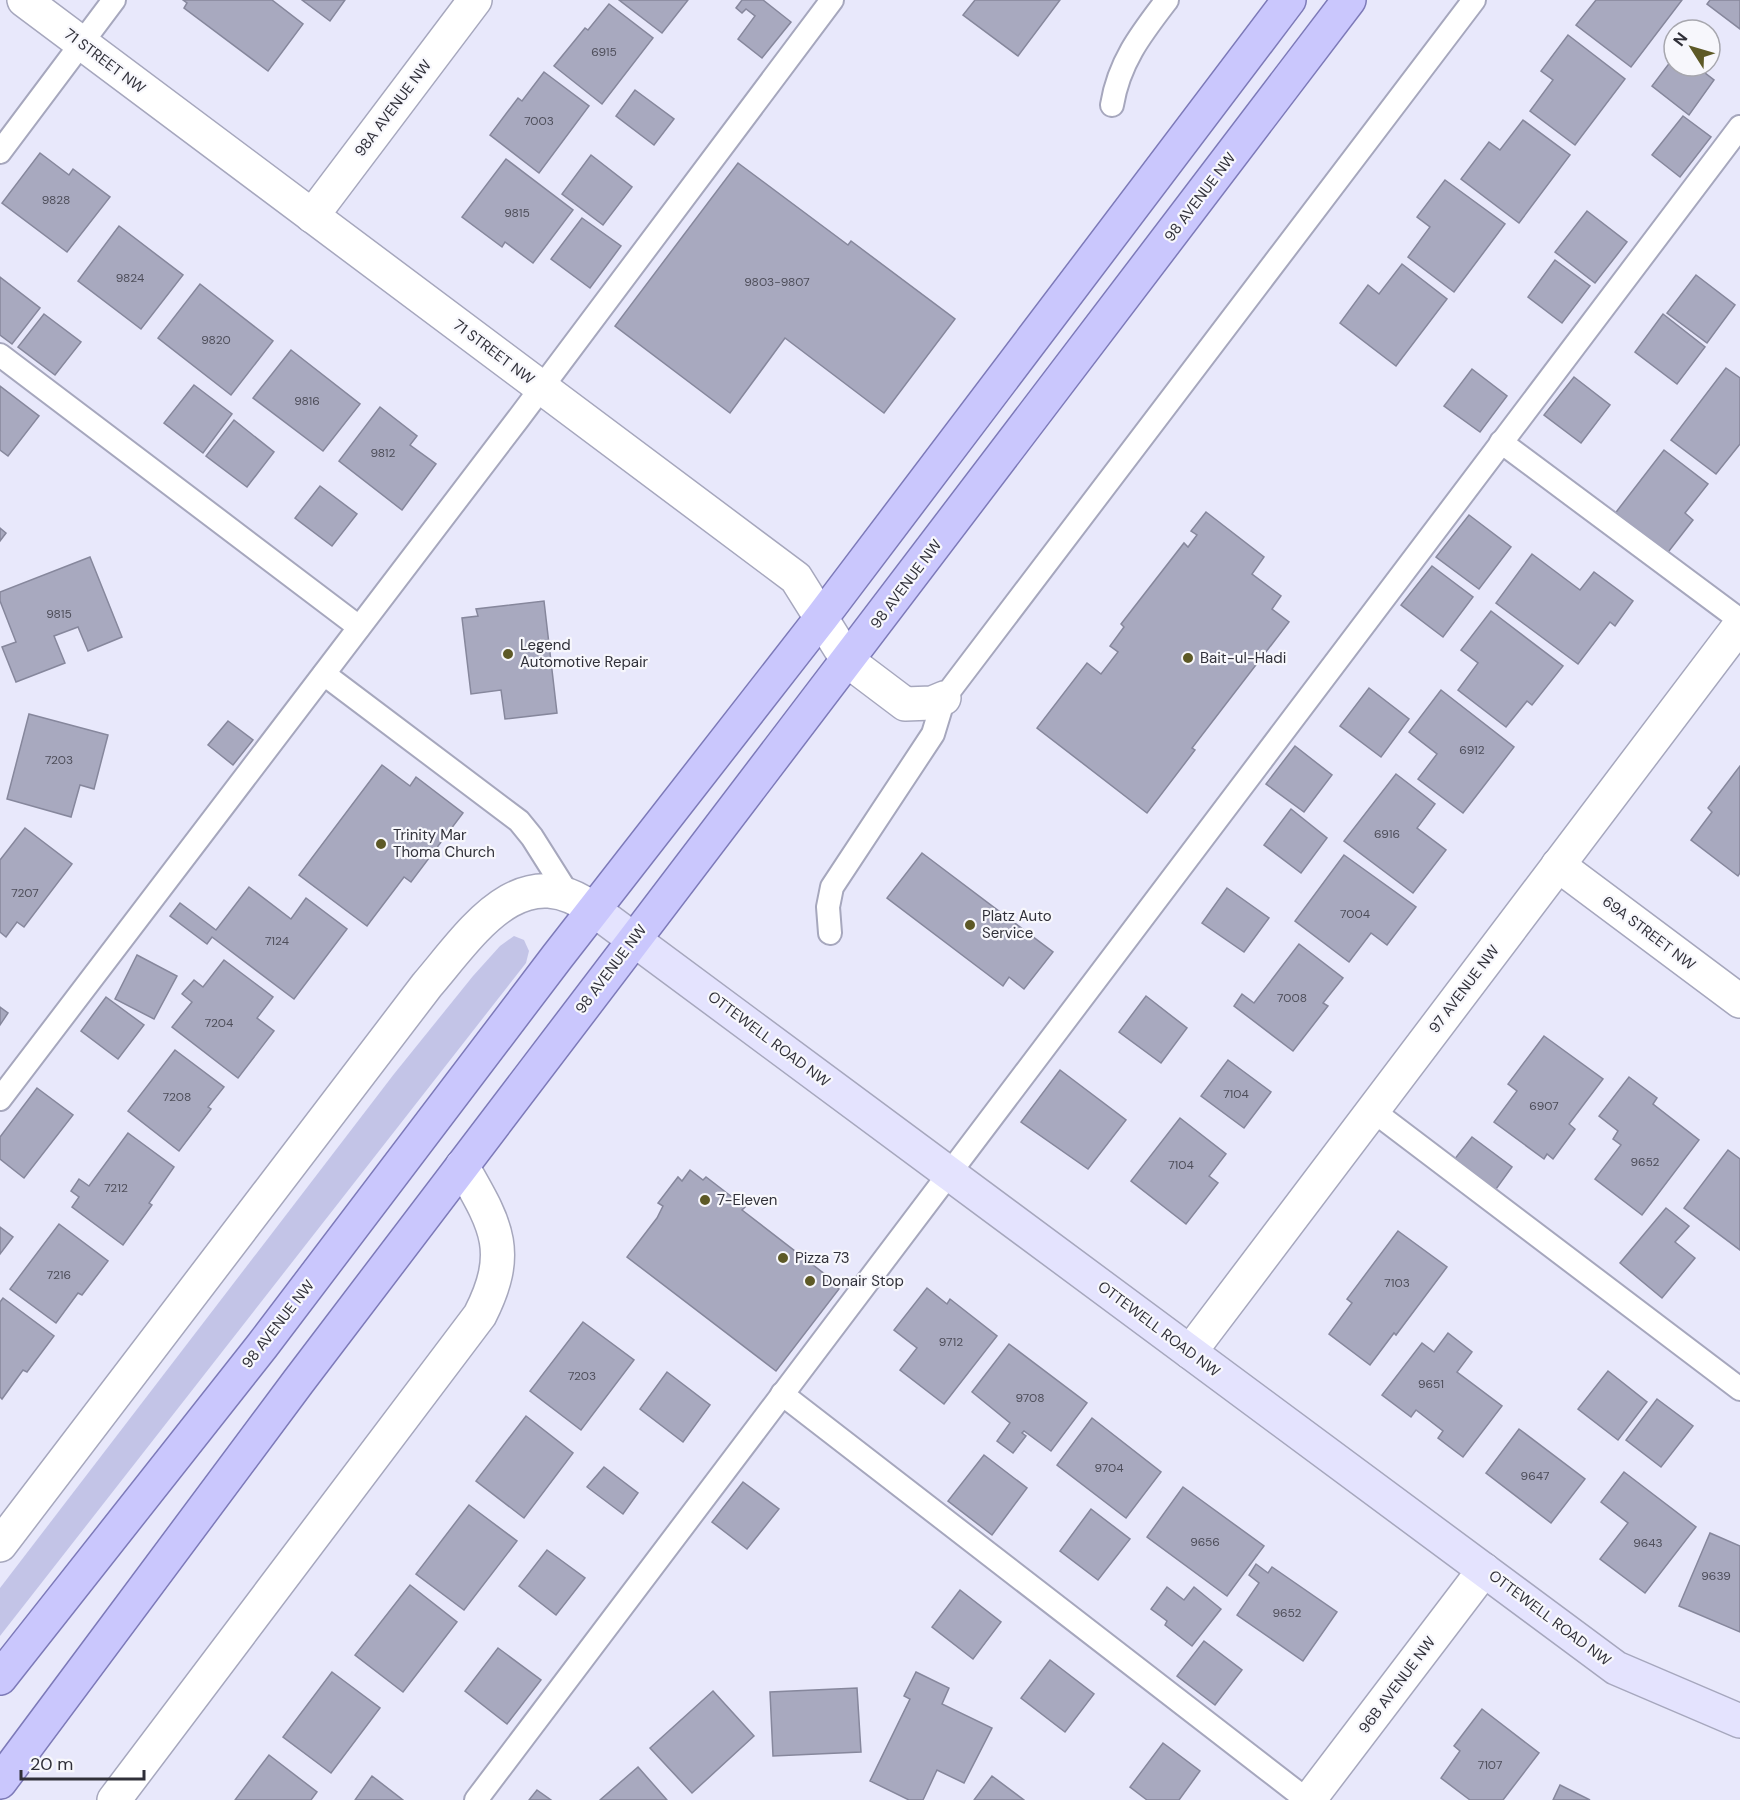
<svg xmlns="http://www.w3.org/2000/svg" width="1740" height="1800" viewBox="0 0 1740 1800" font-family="'DM Sans',sans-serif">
  <rect width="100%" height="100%" fill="#e8e8fb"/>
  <!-- green -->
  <polygon fill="#c3c4e7" points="514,936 524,940 529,951 526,963 0,1636 0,1588 394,1074 473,976 500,946"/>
  <!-- building -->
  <g fill="#a8a9bf" stroke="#86879c" stroke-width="1.5">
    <polygon points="183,0 272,0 303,24 268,71 184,8 187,3"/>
    <polygon points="302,0 345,0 330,21"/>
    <polygon points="619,0 688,0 662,33"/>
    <polygon points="742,0 763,0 791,22 762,58 738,39 755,16 746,9 742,13 736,8"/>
    <polygon points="975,0 1060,0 1018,56 963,15"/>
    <polygon points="1596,0 1682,0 1631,67 1576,25"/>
    <polygon points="1710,0 1740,0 1740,29 1707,4"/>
    <polygon points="609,4 653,38 602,104 554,66 585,28 588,30"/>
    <polygon points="1568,35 1625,79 1575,145 1530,111 1553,80 1541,71"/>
    <polygon points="1674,57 1674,66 1696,66 1714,80 1689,115 1652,86"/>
    <polygon points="544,72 589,106 539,173 490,135 518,98 522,101"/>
    <polygon points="635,90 674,119 654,145 616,116"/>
    <polygon points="1683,116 1711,137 1680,177 1652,155"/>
    <polygon points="1523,120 1570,155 1519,223 1461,179 1489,142 1500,150"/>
    <polygon points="40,153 69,175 73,169 110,197 67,252 2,203"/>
    <polygon points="591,155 632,187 603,225 562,194"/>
    <polygon points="506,159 573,210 533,263 505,242 502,247 462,217"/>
    <polygon points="738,163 848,245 851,241 955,319 884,413 785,338 730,413 615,326"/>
    <polygon points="1445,180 1505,224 1454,292 1408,257 1430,227 1417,217"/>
    <polygon points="1587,211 1627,242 1595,283 1555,252"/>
    <polygon points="582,218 621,246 590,288 551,259"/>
    <polygon points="119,226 183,275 141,329 78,281"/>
    <polygon points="1555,260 1590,286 1562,323 1528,297"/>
    <polygon points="1402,264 1447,299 1396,366 1340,323 1368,285 1379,294"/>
    <polygon points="1696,275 1735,305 1707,343 1667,313"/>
    <polygon points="0,277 40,308 12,344 0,335"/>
    <polygon points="200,284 273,341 231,395 158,338"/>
    <polygon points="44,314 81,342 55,375 18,347"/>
    <polygon points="1663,314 1705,347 1677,384 1635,352"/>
    <polygon points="291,350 360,404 323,451 253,398"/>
    <polygon points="1726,368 1740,378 1740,444 1716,474 1671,440"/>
    <polygon points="1472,369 1507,396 1480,432 1444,406"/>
    <polygon points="1574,377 1610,405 1581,443 1544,415"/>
    <polygon points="194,385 232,414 203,453 164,423"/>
    <polygon points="0,386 39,416 8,456 0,450"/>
    <polygon points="380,407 417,436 410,445 436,464 402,510 339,461"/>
    <polygon points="234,420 274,452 247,487 206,456"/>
    <polygon points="1664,450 1708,484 1685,513 1693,520 1662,560 1610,520"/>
    <polygon points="320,486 357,514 332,546 295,518"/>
    <polygon points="1206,512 1264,557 1252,574 1281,596 1272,609 1289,622 1192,748 1195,750 1147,813 1037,728 1087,663 1101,674 1118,652 1110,646 1124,627 1121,624 1184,543 1188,547 1197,535 1191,531"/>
    <polygon points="1469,515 1511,547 1479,589 1436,557"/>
    <polygon points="0,528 6,533 0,541"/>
    <polygon points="1532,554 1580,590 1594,572 1633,601 1615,626 1610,622 1578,664 1496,603"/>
    <polygon points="90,557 122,637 88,651 78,627 54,636 65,663 16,682 2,647 16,642 0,601 0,592"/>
    <polygon points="1432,566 1473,597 1443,637 1401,605"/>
    <polygon points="544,601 557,713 505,719 501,690 471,694 462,618 478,616 476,609"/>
    <polygon points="1491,611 1563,666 1532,705 1527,701 1506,727 1458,690 1478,663 1461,650"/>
    <polygon points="1369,688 1409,719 1381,757 1340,726"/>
    <polygon points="1441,690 1514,747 1463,813 1418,779 1437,754 1409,732"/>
    <polygon points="29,714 108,735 94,789 80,785 71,817 7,799"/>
    <polygon points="228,721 253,740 233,765 208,745"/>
    <polygon points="1295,746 1332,775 1304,812 1266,784"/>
    <polygon points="382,765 410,786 416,777 463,813 411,882 404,877 367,926 299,875"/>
    <polygon points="1740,766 1740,873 1738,876 1691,840 1712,812 1708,808"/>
    <polygon points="1396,774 1435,804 1417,828 1446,850 1413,893 1344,841"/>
    <polygon points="1291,809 1327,838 1301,873 1264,845"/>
    <polygon points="25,828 72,864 24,927 17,922 6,937 0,932 0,860"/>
    <polygon points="922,853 1053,952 1024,989 1009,977 1003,986 887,898"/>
    <polygon points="1344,855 1416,907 1387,945 1371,933 1349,962 1295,921"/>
    <polygon points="249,887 291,919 306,898 347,929 294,999 212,937 207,944 170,916 180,903 216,930"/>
    <polygon points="1227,888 1269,918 1244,952 1202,923"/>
    <polygon points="1299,944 1343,978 1323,1003 1328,1006 1293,1051 1234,1006 1242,994 1254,1003"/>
    <polygon points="137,955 177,976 154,1019 115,999"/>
    <polygon points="224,960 273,997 257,1018 274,1031 238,1078 172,1027 192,1002 182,994 194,980 203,987"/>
    <polygon points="1146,996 1187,1028 1161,1063 1119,1032"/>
    <polygon points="106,997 144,1025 118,1059 81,1031"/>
    <polygon points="0,1007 8,1013 0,1025"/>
    <polygon points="1544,1036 1603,1079 1569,1124 1575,1129 1553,1159 1547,1154 1544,1159 1494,1122 1517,1091 1508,1084"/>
    <polygon points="175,1050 224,1087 208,1107 211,1109 179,1151 128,1111"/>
    <polygon points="1228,1060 1271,1092 1244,1128 1201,1096"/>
    <polygon points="1060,1070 1126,1120 1088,1169 1021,1122"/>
    <polygon points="1629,1077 1657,1098 1653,1104 1699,1140 1642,1215 1595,1179 1621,1145 1613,1139 1618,1131 1599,1116"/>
    <polygon points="37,1088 73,1115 24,1178 0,1159 0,1137"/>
    <polygon points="1180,1118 1226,1154 1209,1176 1218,1183 1186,1224 1131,1181"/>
    <polygon points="128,1133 174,1167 149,1203 152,1205 123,1245 72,1207 79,1197 71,1191 79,1179 89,1186"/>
    <polygon points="1472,1137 1512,1167 1491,1196 1450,1165"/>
    <polygon points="1728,1150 1740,1159 1740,1250 1684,1208"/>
    <polygon points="690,1170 703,1180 706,1177 745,1207 742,1210 826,1275 824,1278 839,1289 776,1371 627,1257 657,1218 663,1206 658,1203 678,1177 682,1181"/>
    <polygon points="1666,1208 1689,1226 1675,1242 1695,1258 1662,1298 1620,1263"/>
    <polygon points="59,1224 108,1261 82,1295 78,1293 56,1323 10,1289"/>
    <polygon points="0,1227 13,1237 0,1254"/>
    <polygon points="1398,1231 1447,1267 1396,1335 1394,1333 1370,1365 1329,1334 1352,1303 1347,1299"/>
    <polygon points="927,1288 947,1304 950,1299 997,1336 944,1404 900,1370 917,1348 894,1330"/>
    <polygon points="3,1298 54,1336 27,1372 23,1370 2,1399 0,1397 0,1302"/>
    <polygon points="583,1322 634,1360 581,1430 530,1391"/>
    <polygon points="1448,1333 1472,1352 1457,1372 1502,1406 1463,1457 1438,1438 1443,1431 1416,1410 1411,1417 1382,1395 1422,1343 1434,1352"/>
    <polygon points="1009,1344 1087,1403 1051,1451 1024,1431 1022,1433 1026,1436 1013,1453 997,1441 1010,1423 972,1392"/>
    <polygon points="1608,1371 1647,1402 1618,1440 1578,1409"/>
    <polygon points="667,1372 710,1405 683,1442 640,1409"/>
    <polygon points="1657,1399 1693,1426 1661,1467 1626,1440"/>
    <polygon points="526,1416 573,1453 524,1518 476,1481"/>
    <polygon points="1092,1418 1161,1472 1126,1518 1057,1465"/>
    <polygon points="1519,1429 1585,1479 1551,1523 1486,1473"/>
    <polygon points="984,1455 1027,1488 992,1535 948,1501"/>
    <polygon points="604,1467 638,1493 623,1514 587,1487"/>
    <polygon points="1624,1472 1696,1527 1645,1593 1600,1559 1628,1523 1601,1502"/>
    <polygon points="743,1482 779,1509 747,1549 712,1522"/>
    <polygon points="1183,1487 1264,1546 1227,1596 1147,1537"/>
    <polygon points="469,1505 517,1541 464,1610 416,1574"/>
    <polygon points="1091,1509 1130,1539 1098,1580 1060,1551"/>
    <polygon points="1710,1533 1740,1546 1740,1632 1679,1606"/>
    <polygon points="547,1550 585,1578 556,1615 519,1586"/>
    <polygon points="1256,1564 1268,1573 1272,1567 1337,1612 1303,1661 1237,1615 1259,1583 1249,1575"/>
    <polygon points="410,1585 457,1622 403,1692 355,1655"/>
    <polygon points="1167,1587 1184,1600 1194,1587 1221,1609 1192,1646 1165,1625 1167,1621 1151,1609"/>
    <polygon points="960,1590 1001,1622 973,1659 932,1627"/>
    <polygon points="1204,1641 1242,1670 1215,1705 1177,1676"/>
    <polygon points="498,1648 541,1680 507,1724 465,1691"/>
    <polygon points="1050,1660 1094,1694 1065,1732 1021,1698"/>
    <polygon points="332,1672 380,1708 331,1773 283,1737"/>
    <polygon points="916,1672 949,1688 942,1704 992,1728 964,1783 937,1770 923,1800 909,1800 870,1781 910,1699 904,1696"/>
    <polygon points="857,1688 861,1752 773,1756 770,1692"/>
    <polygon points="713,1691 754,1736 692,1793 650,1748"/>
    <polygon points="1482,1709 1539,1753 1503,1800 1470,1800 1441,1778 1460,1751 1454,1746"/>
    <polygon points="1163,1743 1200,1771 1179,1800 1147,1800 1130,1787"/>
    <polygon points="269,1755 317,1792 311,1800 235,1800"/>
    <polygon points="638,1767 667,1800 600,1800"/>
    <polygon points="372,1776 403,1800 355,1800"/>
    <polygon points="992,1776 1024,1800 974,1800"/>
    <polygon points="1560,1785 1590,1800 1553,1800"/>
    <polygon points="537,1790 551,1800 529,1800"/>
  </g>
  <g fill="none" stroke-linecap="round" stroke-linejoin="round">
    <!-- lane casing -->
    <g stroke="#a6a7bd" stroke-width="26">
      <g id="lane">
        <path d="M1112,105C1119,62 1141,34 1167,0"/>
        <polyline points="0,152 114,0"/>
        <polyline points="0,355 359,627"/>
        <polyline points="1501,442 1740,620"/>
        <polyline points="324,674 519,821 532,837 568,894"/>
        <polyline points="830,933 828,907 832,887 933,734 944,698 1474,0"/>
        <polyline points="0,1099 518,419 832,0"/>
        <polyline points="1372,1110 1740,1389"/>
        <polyline points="782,1394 1307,1800"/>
        <polyline points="476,1800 1740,127"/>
      </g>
    </g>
    <!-- street casing -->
    <g stroke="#a6a7bd" stroke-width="36">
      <g id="street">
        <polyline points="24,0 796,578 848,661 905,704 932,703 944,698"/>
        <polyline points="312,216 475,0"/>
        <polyline points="1558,865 1740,1001"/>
        <polyline points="1190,1352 1740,625"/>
        <path d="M0,1545L427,985C471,934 520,854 594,910"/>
        <path d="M114,1800L480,1315C513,1250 495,1224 462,1166"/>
        <polyline points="1309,1800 1484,1570"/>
      </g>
    </g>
    <!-- secondary casing -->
    <g stroke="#a6a7bd" stroke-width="36">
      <polyline id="secondary" points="594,910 1616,1668 1740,1721"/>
    </g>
    <!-- primary casing -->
    <g stroke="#7d7ab8" stroke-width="36">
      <g id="primary">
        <polyline points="0,1678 262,1346 557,957 822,617 1289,0"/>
        <polyline points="0,1782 298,1382 1349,0"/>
      </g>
    </g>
    <!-- lane -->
    <use href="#lane" stroke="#fff" stroke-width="22"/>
    <!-- street -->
    <use href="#street" stroke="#fff" stroke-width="33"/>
    <!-- secondary -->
    <use href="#secondary" stroke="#e4e3fe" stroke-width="33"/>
    <!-- primary -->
    <use href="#primary" stroke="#cac7fd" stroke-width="33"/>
  </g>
  <!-- markers -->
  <g fill="#5d5926" stroke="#f7f7fc" stroke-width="2">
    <circle cx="508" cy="654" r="6"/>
    <circle cx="1188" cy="658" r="6"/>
    <circle cx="381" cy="844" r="6"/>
    <circle cx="970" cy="925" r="6"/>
    <circle cx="705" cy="1200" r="6"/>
    <circle cx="783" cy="1258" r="6"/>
    <circle cx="810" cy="1281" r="6"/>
  </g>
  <g text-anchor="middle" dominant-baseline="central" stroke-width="4.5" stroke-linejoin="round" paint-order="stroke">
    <!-- number labels -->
    <g font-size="12" fill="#4e4e5a">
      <text x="604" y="52">6915</text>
      <text x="539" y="121">7003</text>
      <text x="56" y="200">9828</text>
      <text x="517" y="213">9815</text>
      <text x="130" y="278">9824</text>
      <text x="777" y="282">9803-9807</text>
      <text x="216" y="340">9820</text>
      <text x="307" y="401">9816</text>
      <text x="383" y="453">9812</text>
      <text x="59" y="614">9815</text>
      <text x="1472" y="750">6912</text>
      <text x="59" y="760">7203</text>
      <text x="1387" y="834">6916</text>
      <text x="25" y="893">7207</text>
      <text x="1355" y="914">7004</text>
      <text x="277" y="941">7124</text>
      <text x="1292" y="998">7008</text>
      <text x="219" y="1023">7204</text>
      <text x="1236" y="1094">7104</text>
      <text x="177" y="1097">7208</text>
      <text x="1544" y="1106">6907</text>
      <text x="1645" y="1162">9652</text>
      <text x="1181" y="1165">7104</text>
      <text x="116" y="1188">7212</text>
      <text x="59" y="1275">7216</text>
      <text x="1397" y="1283">7103</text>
      <text x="951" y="1342">9712</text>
      <text x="582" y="1376">7203</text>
      <text x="1431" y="1384">9651</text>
      <text x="1030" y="1398">9708</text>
      <text x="1109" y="1468">9704</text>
      <text x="1535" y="1476">9647</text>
      <text x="1205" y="1542">9656</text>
      <text x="1648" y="1543">9643</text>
      <text x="1716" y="1576">9639</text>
      <text x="1287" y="1613">9652</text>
      <text x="1490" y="1765">7107</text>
    </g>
    <!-- street labels -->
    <g font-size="15" fill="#303039" stroke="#f7f7fc">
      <text transform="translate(105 61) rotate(37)">71 STREET NW</text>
      <text transform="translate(393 108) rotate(-53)">98A AVENUE NW</text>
      <text transform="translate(1200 197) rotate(-53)">98 AVENUE NW</text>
      <text transform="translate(494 352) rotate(37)">71 STREET NW</text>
      <text transform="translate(906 584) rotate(-53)">98 AVENUE NW</text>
      <text transform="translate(1649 933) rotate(37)">69A STREET NW</text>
      <text transform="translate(611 969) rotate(-53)">98 AVENUE NW</text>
      <text transform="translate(1464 989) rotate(-53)">97 AVENUE NW</text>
      <text transform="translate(769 1039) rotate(37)">OTTEWELL ROAD NW</text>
      <text transform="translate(278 1324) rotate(-52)">98 AVENUE NW</text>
      <text transform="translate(1159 1329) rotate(37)">OTTEWELL ROAD NW</text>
      <text transform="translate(1550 1618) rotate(37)">OTTEWELL ROAD NW</text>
      <text transform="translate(1397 1685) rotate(-53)">96B AVENUE NW</text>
    </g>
    <!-- poi labels -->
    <g font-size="15" fill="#303039" stroke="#f7f7fc" text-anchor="start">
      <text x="520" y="645">Legend<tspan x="520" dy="17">Automotive Repair</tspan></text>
      <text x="1200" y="658">Bait-ul-Hadi</text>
      <text x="393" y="835">Trinity Mar<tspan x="393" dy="17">Thoma Church</tspan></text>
      <text x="982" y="916">Platz Auto<tspan x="982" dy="17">Service</tspan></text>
      <text x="717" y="1200">7-Eleven</text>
      <text x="795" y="1258">Pizza 73</text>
      <text x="822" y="1281">Donair Stop</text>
    </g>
  </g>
  <!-- north arrow -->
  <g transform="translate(1692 48) rotate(307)"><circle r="28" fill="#f7f7fc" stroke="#a7a7ae" stroke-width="1.5"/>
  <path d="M0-4.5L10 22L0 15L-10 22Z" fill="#5d5926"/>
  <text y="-9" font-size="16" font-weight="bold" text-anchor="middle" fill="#303039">N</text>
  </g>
  <!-- scale -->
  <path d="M21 1770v9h123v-9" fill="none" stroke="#303039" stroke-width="3"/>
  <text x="30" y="1770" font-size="18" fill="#303039" stroke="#f7f7fc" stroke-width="4.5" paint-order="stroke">20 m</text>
</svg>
